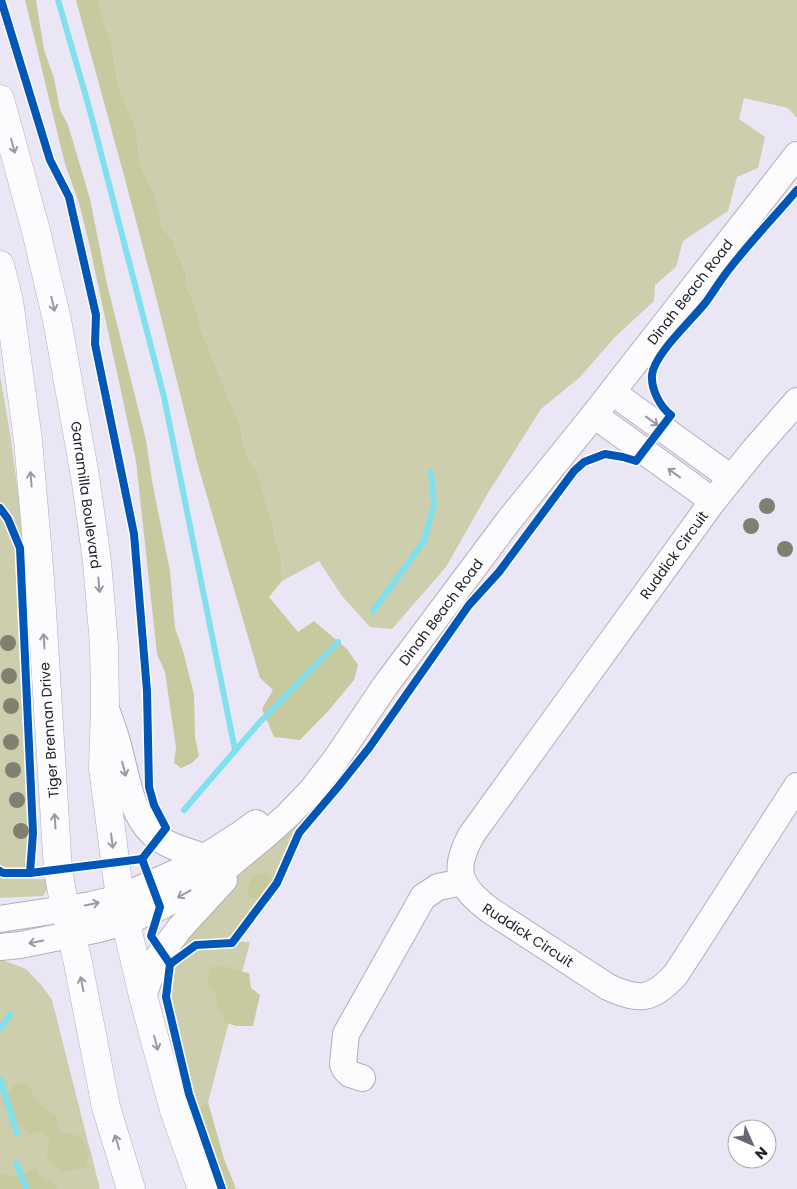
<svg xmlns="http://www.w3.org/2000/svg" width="797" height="1189" viewBox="0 0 797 1189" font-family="Poppins,sans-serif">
  <rect width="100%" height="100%" fill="#ebe6f6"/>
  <!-- green -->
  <g fill="#ccceae">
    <polygon points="99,0 797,0 797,118 788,108 744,98 739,119 765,137 758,168 737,177 728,211 683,241 676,267 655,285 654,301 615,337 580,377 541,409 488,493 446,567 392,629 370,627 342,596 319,561 282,581 281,556 275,538 272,521 257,471 247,457 239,423 201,330 195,306 187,287 186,273 172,240 161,225 156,197 140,164 137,133 117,81 111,40 103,21"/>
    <path d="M0,375L11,439L24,538H21C17,524 9,513 0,502Z"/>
    <path d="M0,516C8,526 12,537 15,549L28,832L25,869L5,868L0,864Z"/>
    <polygon points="314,807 317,810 298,833 274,881 232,935 224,940 194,942 174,955 233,880"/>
    <polygon points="0,876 2,878 46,879 48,888 43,896 0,898"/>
    <polygon points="238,942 250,942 208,1102 198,1108 191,1090 170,997 175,969 181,960 197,950 222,949 231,946"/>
    <polygon points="0,959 26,969 42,986 52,1000 100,1189 0,1189"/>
  </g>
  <!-- forest -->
  <g fill="#c7ca9e">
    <polygon points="25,0 36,0 44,50 54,78 60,110 68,125 90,199 107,284 146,440 152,481 170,571 175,628 183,651 194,694 195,737 199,756 192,763 181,768 174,763 176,748 165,672 157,654 136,461 89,243 79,203 65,164"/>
    <polygon points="76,0 99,0 103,21 111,40 117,81 137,133 140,164 156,197 161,225 172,240 186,273 187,287 195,306 201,330 239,423 247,457 257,471 272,521 275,538 281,556 282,581 269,597 298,632 314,621 347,649 358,665 354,680 329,710 300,740 274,737 262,709 273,690 260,678 197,462 155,293 126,183"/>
    <polygon points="265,874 271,876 269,888 259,899 247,897 248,887 253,875"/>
    <polygon points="225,966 237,971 249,973 251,988 260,995 253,1026 236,1026 224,1022 223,1013 220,1013 215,998 218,992 206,986 211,967"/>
    <polygon points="26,1083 41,1106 56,1115 59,1131 83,1137 88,1158 86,1167 61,1172 46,1157 50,1140 42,1131 30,1135 8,1114 2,1103 8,1092 16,1084"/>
    <polygon points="208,1102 224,1159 236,1189 227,1189 198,1108"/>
    <polygon points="36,1168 44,1181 52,1182 58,1189 0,1189 0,1172 12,1176 25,1173"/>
  </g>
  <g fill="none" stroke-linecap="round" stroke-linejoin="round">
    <!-- stream -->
    <g stroke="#80e0ee" stroke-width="6">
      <polyline points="58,0 89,107 164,397 235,750"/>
      <polyline points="373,611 424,541 434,504 431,472"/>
      <polyline points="184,810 259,723 338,642"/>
      <polyline points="0,1029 10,1014"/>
      <polyline points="0,1079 17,1133"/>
      <polyline points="16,1163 27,1189"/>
    </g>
    <!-- minor casing -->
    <g stroke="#b3aebb" stroke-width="28">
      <g id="minor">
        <polyline points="612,392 731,478"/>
        <path d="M797,401L755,449L713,501L472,834C451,871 459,887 491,911L608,987C639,1001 652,1001 676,974L797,786"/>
        <polyline points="594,415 713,501"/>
        <path d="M106,709C110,720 114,731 117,742C126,771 129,812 153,834C168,847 187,851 205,857"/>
        <polyline points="0,919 91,905 120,898 177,872 205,857 241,834 256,823"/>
        <polyline points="0,947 20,945 99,929 125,922 160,907 200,885 227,867 267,834 289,814 312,790 336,759 385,686 510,519 594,415 797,155"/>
        <polyline points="143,996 156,960 179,929 224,880"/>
        <polyline points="362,1078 350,1074 345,1069 343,1064 346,1034 423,897 438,887 463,882"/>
      </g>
    </g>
    <!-- major casing -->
    <g stroke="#b3aebb" stroke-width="29">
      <g id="major">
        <polyline points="0,99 36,231 57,320 85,476 97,561 104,645 105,706 103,768 120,898 143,996 174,1110 202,1189"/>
        <polyline points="0,265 9,301 28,440 40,579 58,870 65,908 78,963 106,1107 131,1189"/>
      </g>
    </g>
    <!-- minor -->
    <use href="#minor" stroke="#fcfbfe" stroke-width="26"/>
    <!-- major -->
    <use href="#major" stroke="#fcfbfe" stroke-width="28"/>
    <!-- cycleway casing -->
    <g stroke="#fff" stroke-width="11">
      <g id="cycleway">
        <polyline points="1,0 50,160 69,197 96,315 95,344 134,534 147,691 149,787 154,805 166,828 142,859"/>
        <polyline points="0,508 8,519 20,548 33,833 30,873"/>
        <polyline points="142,859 160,907 151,936 170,964"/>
        <polyline points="0,871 3,873 30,873 142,859"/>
        <path d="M170,964L196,945L232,943L277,883L299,833L338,787L369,748L469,605L499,572L574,471L584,462L605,454L623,457L636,461L671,415C660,407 651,389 652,375C654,354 692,320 706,302C714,291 721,279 730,268C751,241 775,216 797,190"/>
        <polyline points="170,964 166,997 189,1094 222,1189"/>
      </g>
    </g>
    <!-- cycleway -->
    <use href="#cycleway" stroke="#0057b8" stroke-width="8"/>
  </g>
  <!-- trees -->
  <g fill="#808071">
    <circle cx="767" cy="506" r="8"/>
    <circle cx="751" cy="526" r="8"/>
    <circle cx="785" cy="549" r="8"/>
    <circle cx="8" cy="643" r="8"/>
    <circle cx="9" cy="676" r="8"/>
    <circle cx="11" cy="706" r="8"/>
    <circle cx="11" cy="742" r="8"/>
    <circle cx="13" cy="770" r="8"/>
    <circle cx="17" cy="800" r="8"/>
    <circle cx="21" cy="831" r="8"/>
  </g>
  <!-- one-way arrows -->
  <defs><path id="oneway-shaft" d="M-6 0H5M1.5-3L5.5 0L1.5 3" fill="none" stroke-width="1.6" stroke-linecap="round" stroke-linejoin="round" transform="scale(1.25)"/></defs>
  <g stroke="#9b99a0">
    <use href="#oneway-shaft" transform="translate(13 146) rotate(75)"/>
    <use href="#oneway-shaft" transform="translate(53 304) rotate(77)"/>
    <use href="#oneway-shaft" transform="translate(652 421) rotate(36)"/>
    <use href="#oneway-shaft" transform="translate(674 473) rotate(-144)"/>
    <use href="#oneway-shaft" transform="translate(31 479) rotate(-95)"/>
    <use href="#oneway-shaft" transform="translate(99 585) rotate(85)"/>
    <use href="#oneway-shaft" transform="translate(44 641) rotate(-94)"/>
    <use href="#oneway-shaft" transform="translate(124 769) rotate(76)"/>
    <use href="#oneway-shaft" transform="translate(55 821) rotate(-94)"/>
    <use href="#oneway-shaft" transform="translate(112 841) rotate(83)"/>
    <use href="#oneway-shaft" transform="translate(184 894) rotate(151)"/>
    <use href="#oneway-shaft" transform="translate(92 904) rotate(-11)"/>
    <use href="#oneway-shaft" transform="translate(36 942) rotate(169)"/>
    <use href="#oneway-shaft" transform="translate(82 984) rotate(-101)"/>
    <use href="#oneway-shaft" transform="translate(156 1043) rotate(75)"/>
    <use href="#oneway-shaft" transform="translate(117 1142) rotate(-107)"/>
  </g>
  <g text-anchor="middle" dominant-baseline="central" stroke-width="4.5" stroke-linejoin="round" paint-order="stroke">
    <!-- street labels -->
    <g font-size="14" fill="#25212c" stroke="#fff">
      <text transform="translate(690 292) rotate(-52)">Dinah Beach Road</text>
      <text transform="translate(86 495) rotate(82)">Garramilla Boulevard</text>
      <text transform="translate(674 555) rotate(-54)">Ruddick Circuit</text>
      <text transform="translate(441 612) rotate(-53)">Dinah Beach Road</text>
      <text transform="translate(49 730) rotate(-94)">Tiger Brennan Drive</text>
      <text transform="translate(528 935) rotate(33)">Ruddick Circuit</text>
    </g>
  </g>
  <!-- north arrow -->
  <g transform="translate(752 1144) rotate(135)"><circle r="24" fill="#ffffff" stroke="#a8a6ab"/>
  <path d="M0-4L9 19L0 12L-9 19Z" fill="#6a6673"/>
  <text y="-8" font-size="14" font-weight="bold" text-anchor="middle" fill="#25212c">N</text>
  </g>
</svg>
